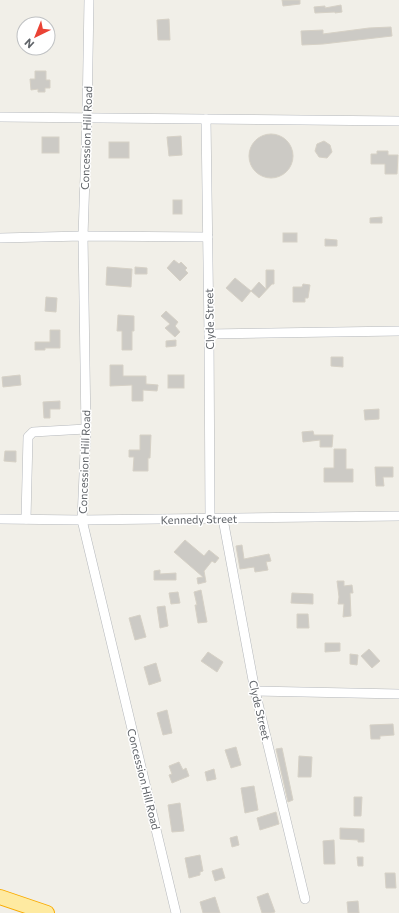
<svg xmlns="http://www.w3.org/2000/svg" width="399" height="913" viewBox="0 0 399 913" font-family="Commissioner,sans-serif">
  <rect width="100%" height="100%" fill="#f1efe8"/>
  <!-- building -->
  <g fill="#cccac5" stroke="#d6d1c6">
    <polygon points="282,0 300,0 300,4 283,6"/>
    <polygon points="341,5 342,12 335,13 335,12 315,13 314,7 325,6 325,8"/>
    <polygon points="169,19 170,40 158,40 157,20"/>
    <polygon points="391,27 392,36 323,44 302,45 301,31 323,30 323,34 369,28"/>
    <polygon points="35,71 46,71 46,80 50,80 50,88 45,88 45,92 38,92 38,89 31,90 30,79 35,79"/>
    <circle cx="271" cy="156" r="22"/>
    <polygon points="181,136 182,155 169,156 167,137"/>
    <rect x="42" y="137" width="17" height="16"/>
    <polygon points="324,141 330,145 332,152 327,158 319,157 315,151 317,144"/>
    <rect x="109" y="142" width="20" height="16"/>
    <polygon points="377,151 388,151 388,155 398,155 397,174 385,174 385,164 371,164 371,154 377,154"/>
    <rect x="173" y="200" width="9" height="14"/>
    <polygon points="382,217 382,223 370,223 370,218"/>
    <rect x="283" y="233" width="14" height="9"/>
    <polygon points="325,239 337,240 337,246 325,246"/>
    <polygon points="174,260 179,264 181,262 187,268 185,270 188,273 180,281 167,268"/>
    <polygon points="107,267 132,269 131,287 106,285"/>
    <polygon points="135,267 147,268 147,274 135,274"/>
    <polygon points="266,270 274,270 274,284 272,284 259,298 251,291 259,282 266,289"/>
    <polygon points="235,278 251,291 242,302 226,288"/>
    <polygon points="303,284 310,285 308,298 305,298 305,302 293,302 293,287 302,287"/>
    <polygon points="46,297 57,298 56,312 45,311"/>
    <polygon points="166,311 178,322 175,326 180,332 175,337 165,328 170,324 161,316"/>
    <polygon points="118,315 134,316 134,331 132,331 132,350 122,350 122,331 117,331"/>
    <polygon points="50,330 60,330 60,348 45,348 45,350 35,350 35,342 50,342"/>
    <polygon points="176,340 176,346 166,347 166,341"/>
    <polygon points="331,357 343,357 343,367 331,366"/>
    <polygon points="110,365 123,365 123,376 146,376 146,384 158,385 157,391 143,390 143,401 132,401 132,385 110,386"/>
    <polygon points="20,375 21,385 3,387 2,377"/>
    <rect x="168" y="375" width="16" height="13"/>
    <polygon points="60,401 60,409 50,409 50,418 44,418 43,402"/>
    <polygon points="379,409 379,419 365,420 364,410"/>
    <polygon points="313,431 314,435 333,435 332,447 320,447 320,440 303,442 302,432"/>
    <polygon points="140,435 151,435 150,458 148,458 148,471 133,471 134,457 129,457 129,450 140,450"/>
    <polygon points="334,449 346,449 346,469 353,469 353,482 324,482 324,468 334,468"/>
    <polygon points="5,451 16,451 16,462 4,461"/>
    <polygon points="375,467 393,467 393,477 383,477 384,486 376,486"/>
    <polygon points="185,540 204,556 209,550 219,558 215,563 212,561 204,571 206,582 198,584 197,578 203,577 174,552"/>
    <polygon points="242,545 244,559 269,554 271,561 266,562 268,570 255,572 254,567 240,569 236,546"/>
    <polygon points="160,570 160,574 176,573 176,580 154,580 154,571"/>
    <polygon points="337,581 344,581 344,586 352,585 353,593 350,593 351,616 343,617 344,604 338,604 339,597"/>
    <polygon points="201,590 207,622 198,623 195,605 197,605 194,592"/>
    <polygon points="178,592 180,603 171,604 169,593"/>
    <polygon points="292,593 313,594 313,604 291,603"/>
    <polygon points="165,606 168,626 160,628 157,607"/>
    <polygon points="297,614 308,614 309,628 297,628"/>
    <polygon points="140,615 146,637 135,640 129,618"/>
    <polygon points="325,643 340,643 340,651 325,652"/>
    <polygon points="369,649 380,661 372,668 361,656"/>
    <polygon points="208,652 223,662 217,672 201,661"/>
    <polygon points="350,654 358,655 357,665 350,664"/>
    <polygon points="156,663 161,681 149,685 144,667"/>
    <polygon points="167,710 172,733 163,735 157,713"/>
    <polygon points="393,724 394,735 380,736 380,739 371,739 370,725"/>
    <polygon points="236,747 241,765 231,768 225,750"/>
    <polygon points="282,748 293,800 288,802 276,749"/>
    <polygon points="299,756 312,757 311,777 298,777"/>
    <polygon points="179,762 183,770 186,768 189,776 172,783 169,775 172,774 169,766"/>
    <polygon points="214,769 216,779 207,781 205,772"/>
    <polygon points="254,786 258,810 245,813 241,788"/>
    <polygon points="354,797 362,797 361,816 354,816"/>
    <polygon points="180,803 184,831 172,832 168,805"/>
    <polygon points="276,812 279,824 260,830 257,818"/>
    <polygon points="340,828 364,829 364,842 358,842 358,840 340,839"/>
    <polygon points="237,836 239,845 232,847 230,838"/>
    <polygon points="334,840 335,864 324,864 323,841"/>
    <polygon points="200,855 203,871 200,872 200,875 189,878 185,858"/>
    <polygon points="357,857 363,857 363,866 358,866"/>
    <polygon points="222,868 225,878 215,881 212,871"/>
    <polygon points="385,873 395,873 396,888 386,888"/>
    <polygon points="268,893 275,912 271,913 262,913 257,897"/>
    <polygon points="215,897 220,913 203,913 200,902"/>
    <polygon points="358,901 359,913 348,913 347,902"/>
  </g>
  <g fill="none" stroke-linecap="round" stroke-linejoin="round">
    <!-- minor casing -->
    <g stroke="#b5b8bc" stroke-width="10">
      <g id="minor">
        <polyline points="89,0 87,117 83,236 86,429 82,520 176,913"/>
        <polyline points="0,117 399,121"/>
        <polyline points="206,119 209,334 210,518"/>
        <polyline points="0,238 83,236 208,237"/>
        <polyline points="209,334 399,331"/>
        <polyline points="0,519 82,520 399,516"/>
        <polyline points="26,519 28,437 33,432 86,429"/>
        <polyline points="223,519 255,691 305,899"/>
        <polyline points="255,691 399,694"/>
      </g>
    </g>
    <!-- trunk casing -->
    <g stroke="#f9ab00" stroke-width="16">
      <polyline id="trunk" points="0,897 47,913"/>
    </g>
    <!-- minor -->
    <use href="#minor" stroke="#fff" stroke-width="9"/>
    <!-- trunk -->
    <use href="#trunk" stroke="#feeaa1" stroke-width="14"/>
  </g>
  <g text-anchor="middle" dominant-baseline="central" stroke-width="3" stroke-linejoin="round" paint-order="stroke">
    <!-- street labels -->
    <g font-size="11" fill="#5f6368" stroke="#fff">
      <text transform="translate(86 138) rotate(-88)">Concession Hill Road</text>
      <text transform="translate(209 319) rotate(-91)">Clyde Street</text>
      <text transform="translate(84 462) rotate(-88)">Concession Hill Road</text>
      <text transform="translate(199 519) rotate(-1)">Kennedy Street</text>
      <text transform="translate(260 710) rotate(77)">Clyde Street</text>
      <text transform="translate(144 779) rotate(76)">Concession Hill Road</text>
    </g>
  </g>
  <!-- north arrow -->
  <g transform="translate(36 36) rotate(223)"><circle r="19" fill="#ffffff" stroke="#bfc1c3"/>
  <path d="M0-3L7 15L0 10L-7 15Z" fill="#ea4335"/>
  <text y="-6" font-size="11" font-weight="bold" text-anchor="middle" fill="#5f6368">N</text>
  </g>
</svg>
